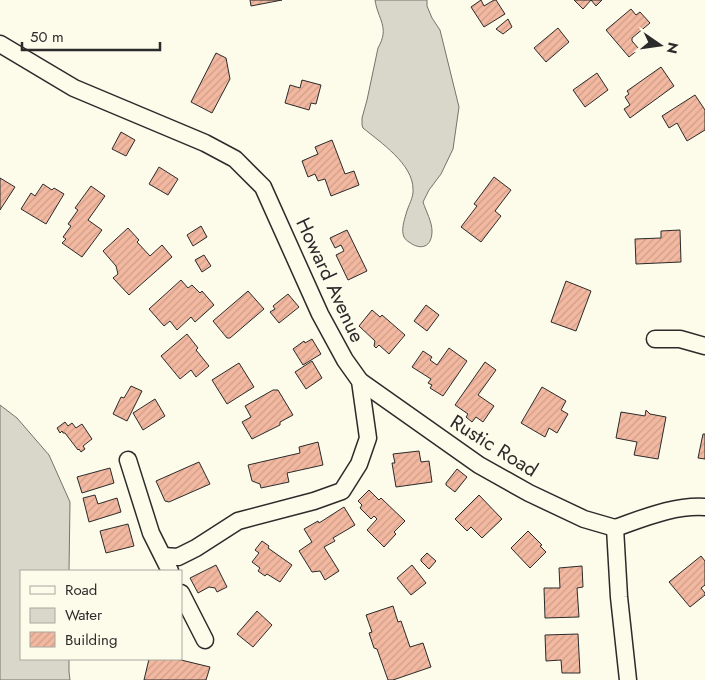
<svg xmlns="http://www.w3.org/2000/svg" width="705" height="680" viewBox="0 0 705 680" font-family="Jost,sans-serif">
  <defs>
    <pattern id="building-hatch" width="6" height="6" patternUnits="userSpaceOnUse" patternTransform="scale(1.25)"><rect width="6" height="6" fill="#f2b8a0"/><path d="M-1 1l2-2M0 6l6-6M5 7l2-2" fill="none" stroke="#d09e8a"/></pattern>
  </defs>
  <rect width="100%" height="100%" fill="#fdfbea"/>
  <!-- water -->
  <g fill="#d8d7c9" stroke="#74746e">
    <path d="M375,0H427V6L432,18L440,30L459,107L453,149L441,174L429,190L423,202C426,211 432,222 432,231C432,247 421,251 409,242C407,241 405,239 404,237C401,230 404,221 406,214C408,206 414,197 413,189C413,164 380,142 363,128L362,125V118L367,100L378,48C390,27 378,20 375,0Z"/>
    <polygon points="0,405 17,418 49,455 70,502 69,571 21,571 21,659 69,659 69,672 70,680 0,680"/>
  </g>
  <!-- building -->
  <g fill="url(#building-hatch)" stroke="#2b2b2b">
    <polygon points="250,0 282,0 251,6"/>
    <polygon points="481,0 484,6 494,0 496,0 505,14 484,27 471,7"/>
    <polygon points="574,0 602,0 596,6 591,0 583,9"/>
    <polygon points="631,9 636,15 640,12 650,23 632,38 632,41 639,49 629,57 606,30"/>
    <polygon points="508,19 512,27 503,34 496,29"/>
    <polygon points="558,28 569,42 546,62 534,48"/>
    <polygon points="216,53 226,58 230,79 212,113 191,102"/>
    <polygon points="661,67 674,86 630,118 624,109 630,105 625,97 629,94 627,91"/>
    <polygon points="597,73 608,90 585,107 573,90"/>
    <polygon points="302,80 321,85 316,104 311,103 309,110 285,103 290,85 300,88"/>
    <polygon points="695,95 705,110 705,130 687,141 677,123 669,128 662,116"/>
    <polygon points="121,132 135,140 126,156 112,149"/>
    <polygon points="332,140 345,174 354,171 359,185 331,196 325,179 318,181 315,174 308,177 302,161 318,154 315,147"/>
    <polygon points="159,167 178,179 168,195 149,184"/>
    <polygon points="494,177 511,190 495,211 501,216 481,242 461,227 477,206 474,204"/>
    <polygon points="0,178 15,187 0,210"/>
    <polygon points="43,184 52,190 54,188 64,194 46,224 21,209 31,193 35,196"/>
    <polygon points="91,186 105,196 88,220 102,230 82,257 62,243 66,239 63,237 71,226 68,224 78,210 75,208"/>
    <polygon points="201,226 207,237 193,246 187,235"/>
    <polygon points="128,228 139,240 137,242 150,256 162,245 172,257 129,295 113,278 118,274 116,266 103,251"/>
    <polygon points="347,230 367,271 348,280 336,255 344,251 341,245 335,248 330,238"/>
    <polygon points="680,230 681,262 636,264 635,239 661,238 661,231"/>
    <polygon points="204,255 211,266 202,272 195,260"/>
    <polygon points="181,280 188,288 192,285 200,293 202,291 214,305 195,322 191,317 177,330 170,321 164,326 149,309"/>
    <polygon points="566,281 591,291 576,331 551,322"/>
    <polygon points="248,291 264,309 230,338 227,338 213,321"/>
    <polygon points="288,294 299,307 279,323 270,312 275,309 273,306"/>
    <polygon points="426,305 439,315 427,331 414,321"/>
    <polygon points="372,310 380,317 382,315 405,335 389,354 379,345 376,348 374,346 375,341 359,326"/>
    <polygon points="187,334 198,348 196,350 209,366 196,377 191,370 180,379 161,356"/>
    <polygon points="312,339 321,354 303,365 293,349 304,341 305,343"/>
    <polygon points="449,348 467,361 443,396 430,388 432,385 428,383 431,379 412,367 423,351 432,357 430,360 437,365"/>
    <polygon points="312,361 322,378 306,389 295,372"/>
    <polygon points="485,362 496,370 478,395 494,406 483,422 476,417 472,422 466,417 468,414 455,405"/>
    <polygon points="239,363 254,387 227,404 212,380"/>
    <polygon points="131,386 142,391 127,421 113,414 121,397 124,398"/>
    <polygon points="542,387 566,401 561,410 568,414 557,433 549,428 545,437 521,423"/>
    <polygon points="273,390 278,390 293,415 280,422 280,425 252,439 242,422 251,417 245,406"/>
    <polygon points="155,399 165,416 143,430 133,413"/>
    <polygon points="646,410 650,414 666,417 658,459 634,455 637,442 616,438 621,412 645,416"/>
    <polygon points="65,422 68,426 72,423 76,428 82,424 92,439 83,446 85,449 81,452 79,449 78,450 65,433 63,433 62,431 60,433 57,428"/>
    <polygon points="703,434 705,434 705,459 698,458"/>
    <polygon points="318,442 323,465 287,473 289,482 261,488 260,484 252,481 248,465 300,453 299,447"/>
    <polygon points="419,451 421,462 429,461 432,482 396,487 392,463 395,463 393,454"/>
    <polygon points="199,462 210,484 169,502 165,501 156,481"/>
    <polygon points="110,468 114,483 82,493 77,477"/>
    <polygon points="457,469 467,477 455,492 446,485 446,483"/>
    <polygon points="369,490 379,500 381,498 405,521 394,532 396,534 384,547 367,530 377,519 374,516 371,519 360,508 362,505 358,501"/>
    <polygon points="95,495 98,504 117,498 121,512 89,522 83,498"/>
    <polygon points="479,495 502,519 482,538 471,527 467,531 455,519"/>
    <polygon points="344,507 355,525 333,538 335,541 324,547 339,571 325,580 320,571 312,572 299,551 312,542 304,529 318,521 319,523"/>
    <polygon points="128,524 134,546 106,553 100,531"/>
    <polygon points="528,531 542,545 540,546 546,552 530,568 511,548"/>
    <polygon points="262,541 269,546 268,548 292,565 280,582 267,574 265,576 258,571 260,568 252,562 259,553 255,550"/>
    <polygon points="427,553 436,561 429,569 421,561 421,559"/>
    <polygon points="701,556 705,561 705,585 701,588 705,593 705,595 690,607 669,582"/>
    <polygon points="216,565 227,587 217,592 215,588 209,587 198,593 190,578"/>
    <polygon points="412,565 426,583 411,595 397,578"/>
    <polygon points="582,566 583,587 577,588 579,617 545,618 544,588 560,588 559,568"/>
    <polygon points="393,606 398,622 401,621 410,647 423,643 431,667 393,680 388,680 377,649 374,648 369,633 372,632 366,615"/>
    <polygon points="257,611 272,625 253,647 237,634"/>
    <polygon points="578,634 580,673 562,673 561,660 546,661 545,635"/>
    <polygon points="149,659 177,659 210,667 206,680 144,680"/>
  </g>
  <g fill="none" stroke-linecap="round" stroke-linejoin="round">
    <!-- street casing -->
    <g stroke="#2b2b2b" stroke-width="19">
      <g id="street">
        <polyline points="0,44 74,88 205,143 235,159 263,187 320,314 345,360 360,381 368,438 359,464 342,491 314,501 238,521 196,548 178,557 163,556"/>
        <polyline points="655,339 680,339 705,346"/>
        <polyline points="360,381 479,465 529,493 584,519 615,528"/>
        <polyline points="128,460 151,533 170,571"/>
        <polyline points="615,528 619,597 628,680"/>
        <path d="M615,528C644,518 674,505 705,507"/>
        <polyline points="181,593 205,640"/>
      </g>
    </g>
    <!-- street -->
    <use href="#street" stroke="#fdfbea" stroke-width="16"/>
  </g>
  <g text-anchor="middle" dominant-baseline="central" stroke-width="4" stroke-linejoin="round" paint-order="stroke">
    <!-- street labels -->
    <g font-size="20" fill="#2b2b2b" stroke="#fdfbea">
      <text transform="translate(330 280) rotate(65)">Howard Avenue</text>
      <text transform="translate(494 446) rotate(32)">Rustic Road</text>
    </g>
  </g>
  <!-- legend -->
  <rect x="20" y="570" width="162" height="90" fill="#fdfbea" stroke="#a9a89e"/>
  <rect x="30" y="586" width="25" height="8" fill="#fdfbea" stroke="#a9a89e"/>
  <text x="65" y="595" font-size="15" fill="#2b2b2b">Road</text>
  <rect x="30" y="608" width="25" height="15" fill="#d8d7c9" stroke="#a9a89e"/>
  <text x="65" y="620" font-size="15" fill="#2b2b2b">Water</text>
  <rect x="30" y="632" width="25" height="15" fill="url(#building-hatch)" stroke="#a9a89e"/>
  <text x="65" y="645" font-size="15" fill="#2b2b2b">Building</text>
  <!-- north arrow -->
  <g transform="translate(660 45) rotate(103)" stroke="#fdfbea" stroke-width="4" paint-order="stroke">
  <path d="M0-4L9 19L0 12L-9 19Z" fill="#2b2b2b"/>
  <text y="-8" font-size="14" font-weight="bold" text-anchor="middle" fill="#2b2b2b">N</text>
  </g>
  <!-- scale -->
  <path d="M22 42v8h138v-8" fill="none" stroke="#2b2b2b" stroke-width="2.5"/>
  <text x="30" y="42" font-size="15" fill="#2b2b2b" stroke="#fdfbea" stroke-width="4" paint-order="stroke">50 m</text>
</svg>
